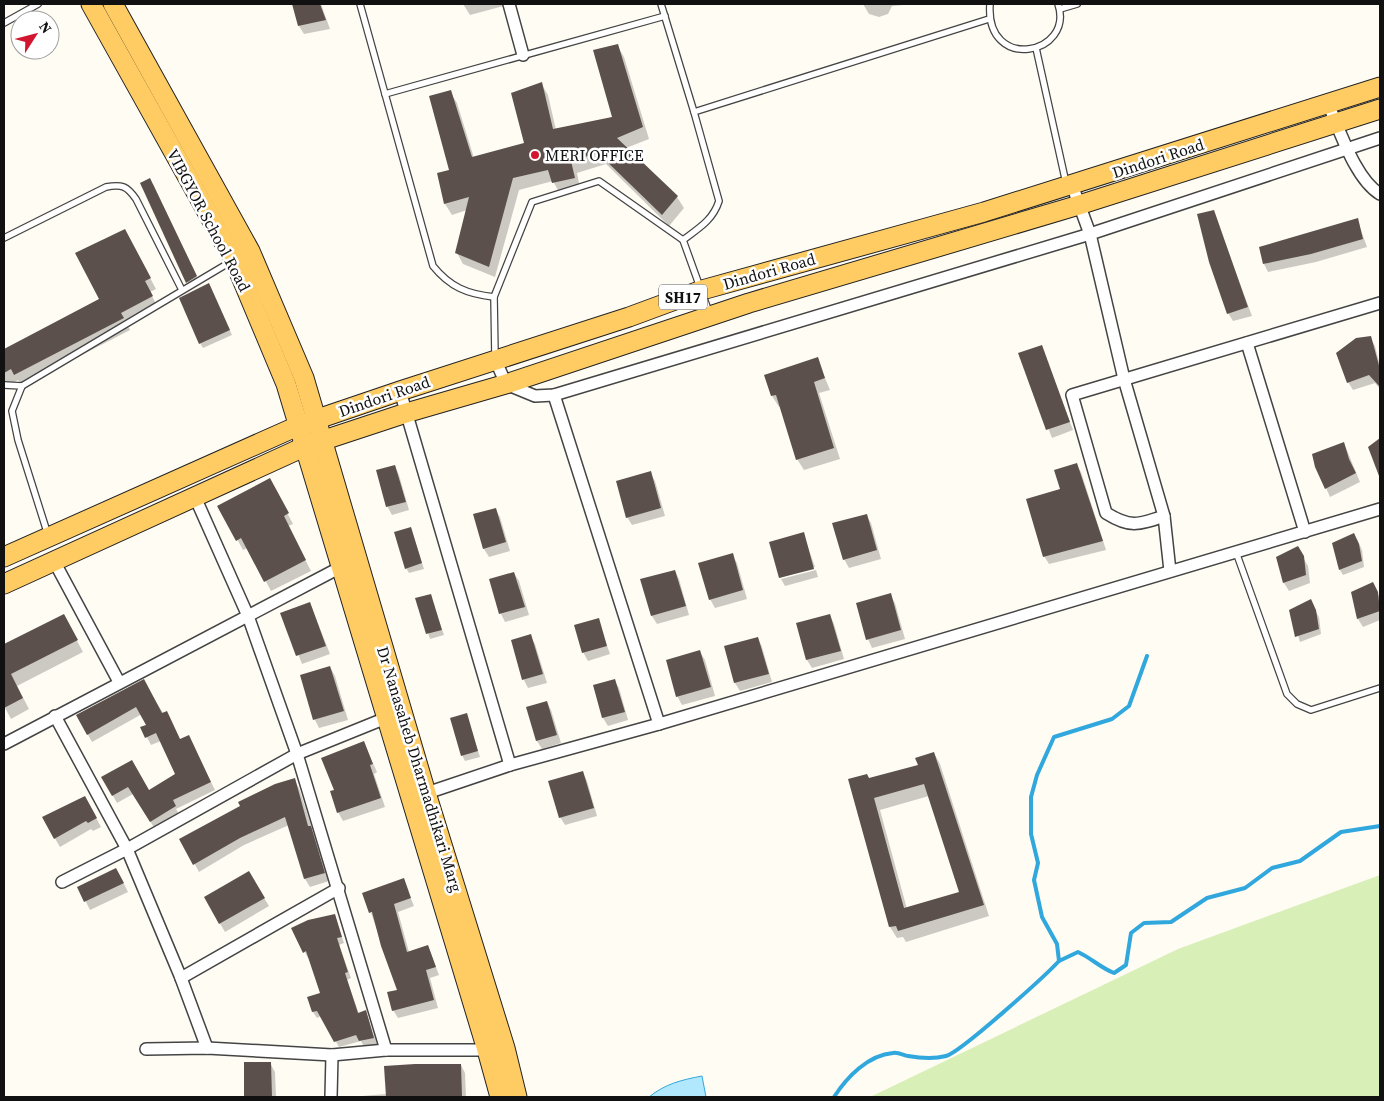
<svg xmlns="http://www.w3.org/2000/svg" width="1384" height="1101" viewBox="0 0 1384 1101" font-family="'Source Serif 4',serif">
  <rect width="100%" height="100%" fill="#fffcf4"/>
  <!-- green -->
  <polygon fill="#d9efb8" points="1380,875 1380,1097 870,1097 1178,949"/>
  <!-- water -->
  <path fill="#b2e8fd" stroke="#30a7dd" d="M702,1076L706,1097H649C665,1084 681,1080 702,1076Z"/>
  <!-- shadow -->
  <g fill="#0003" fill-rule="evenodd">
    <polygon points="294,4 321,4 330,29 304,34 299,26"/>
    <polygon points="463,4 511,4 470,15"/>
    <polygon points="863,4 903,4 903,5 892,6 888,14 879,17 869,14"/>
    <polygon points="617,45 624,57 649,139 626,148 677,197 684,208 669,226 606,164 577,173 580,189 560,194 553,181 519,190 495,277 463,264 457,253 467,210 452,215 445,204 439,174 451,171 450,92 457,103 474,158 525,144 541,83 548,95 556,130 613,118"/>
    <polygon points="141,183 153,184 199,282 190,287"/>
    <polygon points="1213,211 1252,316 1233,321 1228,313"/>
    <polygon points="1357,219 1367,247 1316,262 1268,272 1264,264"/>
    <polygon points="102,240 103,242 131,242 156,289 150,292 158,308 127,324 130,330 22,386 18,380 4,388 4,346 5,350 101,300 76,253"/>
    <polygon points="211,290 232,335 203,348 200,343"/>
    <polygon points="1370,337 1375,346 1380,366 1380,389 1375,383 1353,390 1348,382"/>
    <polygon points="1041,346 1073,430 1052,438 1020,354"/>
    <polygon points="817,359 830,390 819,393 840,459 804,470 797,459 781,406 779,407 772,396"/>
    <polygon points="1344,443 1360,482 1330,497 1326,488"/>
    <polygon points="1076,464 1081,472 1106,550 1049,564 1044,556 1061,490"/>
    <polygon points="395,466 399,475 409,510 392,515 387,506"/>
    <polygon points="650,473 655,481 665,516 632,525 627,517"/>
    <polygon points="275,490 293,524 288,526 311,571 271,591 248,548 243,550 219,506"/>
    <polygon points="495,509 500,517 510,551 489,557 484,549"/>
    <polygon points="866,515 871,523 881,559 849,568 844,559"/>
    <polygon points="411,528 424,569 409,573 406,568"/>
    <polygon points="803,533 815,567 780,578 770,542"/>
    <polygon points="1357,539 1362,550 1364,567 1343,575 1340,570"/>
    <polygon points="732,555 737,563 747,599 715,608 710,599"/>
    <polygon points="1302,556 1308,566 1310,583 1289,591 1284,583 1278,557"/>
    <polygon points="816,570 818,577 785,586 781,579"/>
    <polygon points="675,571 679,579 689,615 657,624 652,616"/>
    <polygon points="514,573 519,581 529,615 505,622 501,614 491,580"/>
    <polygon points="1372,583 1380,598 1380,620 1363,627 1358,619 1352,593"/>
    <polygon points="430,595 444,635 430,639 417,599"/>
    <polygon points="890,595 895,603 905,639 872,648 868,639"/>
    <polygon points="1310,601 1319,617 1321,634 1300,642 1291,611"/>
    <polygon points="310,603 330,654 302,664 282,613"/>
    <polygon points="63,615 83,652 17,686 29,709 11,719 4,706 4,646"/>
    <polygon points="830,615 834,624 844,659 812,668 807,660 797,624"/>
    <polygon points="598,620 610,654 588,661 583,652"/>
    <polygon points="530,636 535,644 547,683 528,688 524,680 512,641"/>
    <polygon points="758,638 762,647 772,682 740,691 735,683 725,647"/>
    <polygon points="700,652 705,660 715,696 682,705 677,696"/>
    <polygon points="330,667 335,676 348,720 319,728 315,720 302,676"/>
    <polygon points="614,680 619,688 628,720 608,726 603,718 594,686"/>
    <polygon points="143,681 180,740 192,744 215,790 176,809 179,814 155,829 133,794 117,803 103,778 149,792 177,774 161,741 151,745 142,728 148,725 142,714 92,742 77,715"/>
    <polygon points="547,702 551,710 561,743 542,749 537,741 528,708"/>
    <polygon points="466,714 480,757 465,761 462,755"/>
    <polygon points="364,743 377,772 374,774 385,807 343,821 338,812 336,791"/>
    <path d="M934,753L940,764L989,916L906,942L903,937L897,938L890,927L849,780L869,779L920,766ZM929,796L960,893L907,909L880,810Z"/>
    <polygon points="583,773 587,781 597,816 565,825 560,817"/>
    <polygon points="294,780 299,788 329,881 310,887 305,879 289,825 244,845 199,872 181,839"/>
    <polygon points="85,797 101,827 93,831 91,829 60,847 43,818"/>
    <polygon points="249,873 269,906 225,932 205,898"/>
    <polygon points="121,878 128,892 90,910 79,888"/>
    <polygon points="403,880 414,906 398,912 409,952 428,946 439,975 430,978 438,1008 398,1018 393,1010 399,990 371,913 379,911"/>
    <polygon points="334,915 344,943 339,945 351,978 347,980 359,1014 366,1012 377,1044 364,1047 361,1041 339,1047 321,1016 317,1018 313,1012 322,994 310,958 308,958 293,929"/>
    <polygon points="270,1063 275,1072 276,1097 245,1097 245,1064"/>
    <polygon points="461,1065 465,1073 466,1097 350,1097 386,1094"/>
  </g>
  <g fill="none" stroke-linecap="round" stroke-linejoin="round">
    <!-- stream -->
    <g stroke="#30a7dd" stroke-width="4">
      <path d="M1059,961L1078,952C1091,958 1101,968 1114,973L1126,965L1131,933L1144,923L1171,922L1207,898L1245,888L1272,868L1300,861L1341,832L1380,826"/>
      <path d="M834,1097C847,1077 868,1055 893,1053C898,1052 903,1055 908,1056C919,1058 935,1059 946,1056C961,1052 1045,976 1059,961L1057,944L1042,917L1034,880L1038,863L1031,834V797L1037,775L1054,737L1112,719L1129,706L1147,656"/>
    </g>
  </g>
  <!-- building -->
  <g fill="#5b504b" fill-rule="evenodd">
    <polygon points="292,4 320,4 326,20 298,26"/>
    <polygon points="618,44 643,127 617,138 678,196 662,215 598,153 571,161 575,178 552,183 548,170 513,178 489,267 455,253 469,197 444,204 437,173 449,170 429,96 451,90 472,157 524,143 511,93 542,82 553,129 612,117 593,50"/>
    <polygon points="150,178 197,276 186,283 140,183"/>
    <polygon points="1214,210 1248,307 1227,314 1209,262 1197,214"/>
    <polygon points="1358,218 1363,239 1311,254 1263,264 1259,247"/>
    <polygon points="125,229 151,278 145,281 153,296 121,313 124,318 14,375 11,369 4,373 4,349 99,299 75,253"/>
    <polygon points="209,283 230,330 199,344 179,298"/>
    <polygon points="1371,336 1380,369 1380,387 1369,375 1347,383 1336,353 1356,338"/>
    <polygon points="1042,345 1070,422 1046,430 1018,353"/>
    <polygon points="818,357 825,378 814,382 834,448 796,460 776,395 771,396 764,375"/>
    <polygon points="1380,438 1380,476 1379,476 1368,447"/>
    <polygon points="1344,442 1349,459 1356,473 1325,489 1315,467 1312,454"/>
    <polygon points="1077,463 1103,541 1043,557 1026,499 1060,489 1054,470"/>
    <polygon points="395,465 406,502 386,507 376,470"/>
    <polygon points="651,471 661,508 626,518 616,481"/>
    <polygon points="270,478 289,513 284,516 306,560 264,582 241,538 236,541 217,506"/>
    <polygon points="496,508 506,542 483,549 473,514"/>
    <polygon points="867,514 877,550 843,560 832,523"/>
    <polygon points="411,527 422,563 405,569 394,532"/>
    <polygon points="804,532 814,569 779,578 769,542"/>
    <polygon points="1354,533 1359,544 1362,561 1339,570 1332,543"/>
    <polygon points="1298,546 1304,556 1306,575 1283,583 1276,557"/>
    <polygon points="733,553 743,590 709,600 698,563"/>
    <polygon points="675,570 686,606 651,616 640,579"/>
    <polygon points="514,572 525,607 499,614 489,579"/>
    <polygon points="1373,582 1378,592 1380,611 1357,619 1351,592"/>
    <polygon points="891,593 901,630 866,640 856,603"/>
    <polygon points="431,594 442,630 426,634 415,598"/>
    <polygon points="1311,599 1316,610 1319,629 1295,637 1289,610"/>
    <polygon points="310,602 326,646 296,656 280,613"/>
    <polygon points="64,614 78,640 11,674 23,698 4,708 4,644"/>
    <polygon points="830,614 841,651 806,660 796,623"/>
    <polygon points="599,618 607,646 582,653 574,625"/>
    <polygon points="531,634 543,674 522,680 511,640"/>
    <polygon points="758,637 769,674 734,683 724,646"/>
    <polygon points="700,650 711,687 676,697 666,660"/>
    <polygon points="330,666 344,711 313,720 300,675"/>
    <polygon points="144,679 162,713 167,711 180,739 189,735 211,782 173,800 176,806 150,822 128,787 112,796 101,777 132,760 149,790 175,774 156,733 145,738 140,727 146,725 136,707 87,735 76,715"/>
    <polygon points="615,679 625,712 602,718 593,685"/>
    <polygon points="547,701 557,735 536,741 526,707"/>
    <polygon points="467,713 478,751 461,756 450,718"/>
    <polygon points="364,741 373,764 370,765 381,798 337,813 330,791 334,790 321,758"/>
    <path d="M934,752L984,905L898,931L896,926L889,927L848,779L867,774L869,778L918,765L915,758ZM924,784L959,892L904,908L874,798Z"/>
    <polygon points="583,771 594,808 559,818 548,781"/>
    <polygon points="295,778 308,826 311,826 325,873 304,879 285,817 240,838 193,865 179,839 240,806 238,802 275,784"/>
    <polygon points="85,796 97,818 88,823 86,821 54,839 42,817"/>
    <polygon points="116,868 124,883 84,902 77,887"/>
    <polygon points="249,871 265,898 219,924 204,897"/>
    <polygon points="404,878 411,898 394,904 407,952 428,945 436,967 426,970 434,1000 392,1011 387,992 397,990 381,946 372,912 369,913 362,893"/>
    <polygon points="335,914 342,937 337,938 348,972 345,973 358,1013 366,1010 374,1038 359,1041 356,1035 334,1042 317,1011 312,1012 307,997 320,993 306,951 303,953 291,928 308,920"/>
    <polygon points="244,1062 271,1062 272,1097 244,1097"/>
    <polygon points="415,1064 461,1064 462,1097 386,1097 384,1066"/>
  </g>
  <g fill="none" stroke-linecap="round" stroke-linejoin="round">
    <!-- lane casing -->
    <g stroke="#444" stroke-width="8">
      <g id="lane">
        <path d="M360,4L433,266C450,287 467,294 494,297"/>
        <polyline points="661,4 694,112"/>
        <path d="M990,4C985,73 1075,55 1058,4"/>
        <polyline points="1060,9 1077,4"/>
        <polyline points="4,23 38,4"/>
        <polyline points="1036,48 1066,183"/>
        <polyline points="385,94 665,16"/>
        <path d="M4,238L106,187C122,184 127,186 136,199L182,290"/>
        <path d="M710,315L683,240C699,228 713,220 719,201L694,112L989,19"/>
        <polyline points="495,357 494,297 532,202 599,181 683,240"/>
        <polyline points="4,385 22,386 232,261"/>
        <polyline points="22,386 12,411 18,440 48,535"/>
        <polyline points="1236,552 1287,694 1297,704 1311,710 1380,688"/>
      </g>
    </g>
    <!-- street casing -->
    <g stroke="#444" stroke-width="14">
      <g id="street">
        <polyline points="509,4 523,55"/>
        <path d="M1328,104C1340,130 1355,179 1380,194"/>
        <polyline points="1247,343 1305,532"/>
        <polyline points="495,359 506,384 535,396 554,395 1090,234 1072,185"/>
        <polyline points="400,391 510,765"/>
        <polyline points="554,395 659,724"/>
        <polyline points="195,497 248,616 297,754 386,1050"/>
        <polyline points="1164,516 1124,379 1090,234 1380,138"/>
        <polyline points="54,561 119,682"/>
        <path d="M1170,571L1164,516C1138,525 1130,528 1106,513L1072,395L1380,303"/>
        <polyline points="55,716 127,849 181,978 207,1048"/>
        <polyline points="4,744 341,567"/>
        <polyline points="421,795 510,765 659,724 1380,509"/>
        <polyline points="62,882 127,849 297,754 386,718"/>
        <polyline points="181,978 339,888"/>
        <polyline points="146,1049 207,1048 332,1055 386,1050 487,1050"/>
        <polyline points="331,1097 332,1055"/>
      </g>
    </g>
    <!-- primary casing -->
    <g stroke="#222" stroke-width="21">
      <g id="primary">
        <polyline points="91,4 234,260 286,384 487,1050 500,1097"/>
        <polyline points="113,4 250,251 304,378 426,793 505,1048 517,1097"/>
        <polyline points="4,557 300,425 400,391 629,317 702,290 984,212 1380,87"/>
        <polyline points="4,584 306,446 406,413 506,384 749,303 1079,205 1380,109"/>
      </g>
    </g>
    <!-- lane -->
    <use href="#lane" stroke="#fff" stroke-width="5.5"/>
    <!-- street -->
    <use href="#street" stroke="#fff" stroke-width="11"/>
    <!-- primary -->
    <use href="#primary" stroke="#ffcc64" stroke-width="19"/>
  </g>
  <!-- markers -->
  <circle fill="#d31630" stroke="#fff" stroke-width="2" cx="535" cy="155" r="5"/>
  <g text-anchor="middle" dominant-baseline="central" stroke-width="5" stroke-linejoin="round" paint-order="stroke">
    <!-- shield labels -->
    <rect fill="#fff" stroke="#585858" stroke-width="1" x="659" y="284.5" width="48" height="25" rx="4"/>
    <g font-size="15" font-weight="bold" fill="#111">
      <text x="683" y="297">SH17</text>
    </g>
    <!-- poi labels -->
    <g font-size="16" fill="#111" stroke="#fff" text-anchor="start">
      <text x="545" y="155">MERI OFFICE</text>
    </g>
    <!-- street labels -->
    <g font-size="16" fill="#111" stroke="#fff">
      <text transform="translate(1158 158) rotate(-18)">Dindori Road</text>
      <text transform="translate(209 220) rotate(62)">VIBGYOR School Road</text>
      <text transform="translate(769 271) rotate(-16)">Dindori Road</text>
      <text transform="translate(384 396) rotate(-19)">Dindori Road</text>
      <text transform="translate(420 769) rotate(73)">Dr Nanasaheb Dharmadhikari Marg</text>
    </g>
  </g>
  <!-- border -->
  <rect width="1384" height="1101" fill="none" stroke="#111111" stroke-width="10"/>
  <!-- north arrow -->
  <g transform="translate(35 35) rotate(54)"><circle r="24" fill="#ffffff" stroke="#a0a0a0"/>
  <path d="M0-4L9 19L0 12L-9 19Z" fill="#d31630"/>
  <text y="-8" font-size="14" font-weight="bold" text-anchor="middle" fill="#111111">N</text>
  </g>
</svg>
